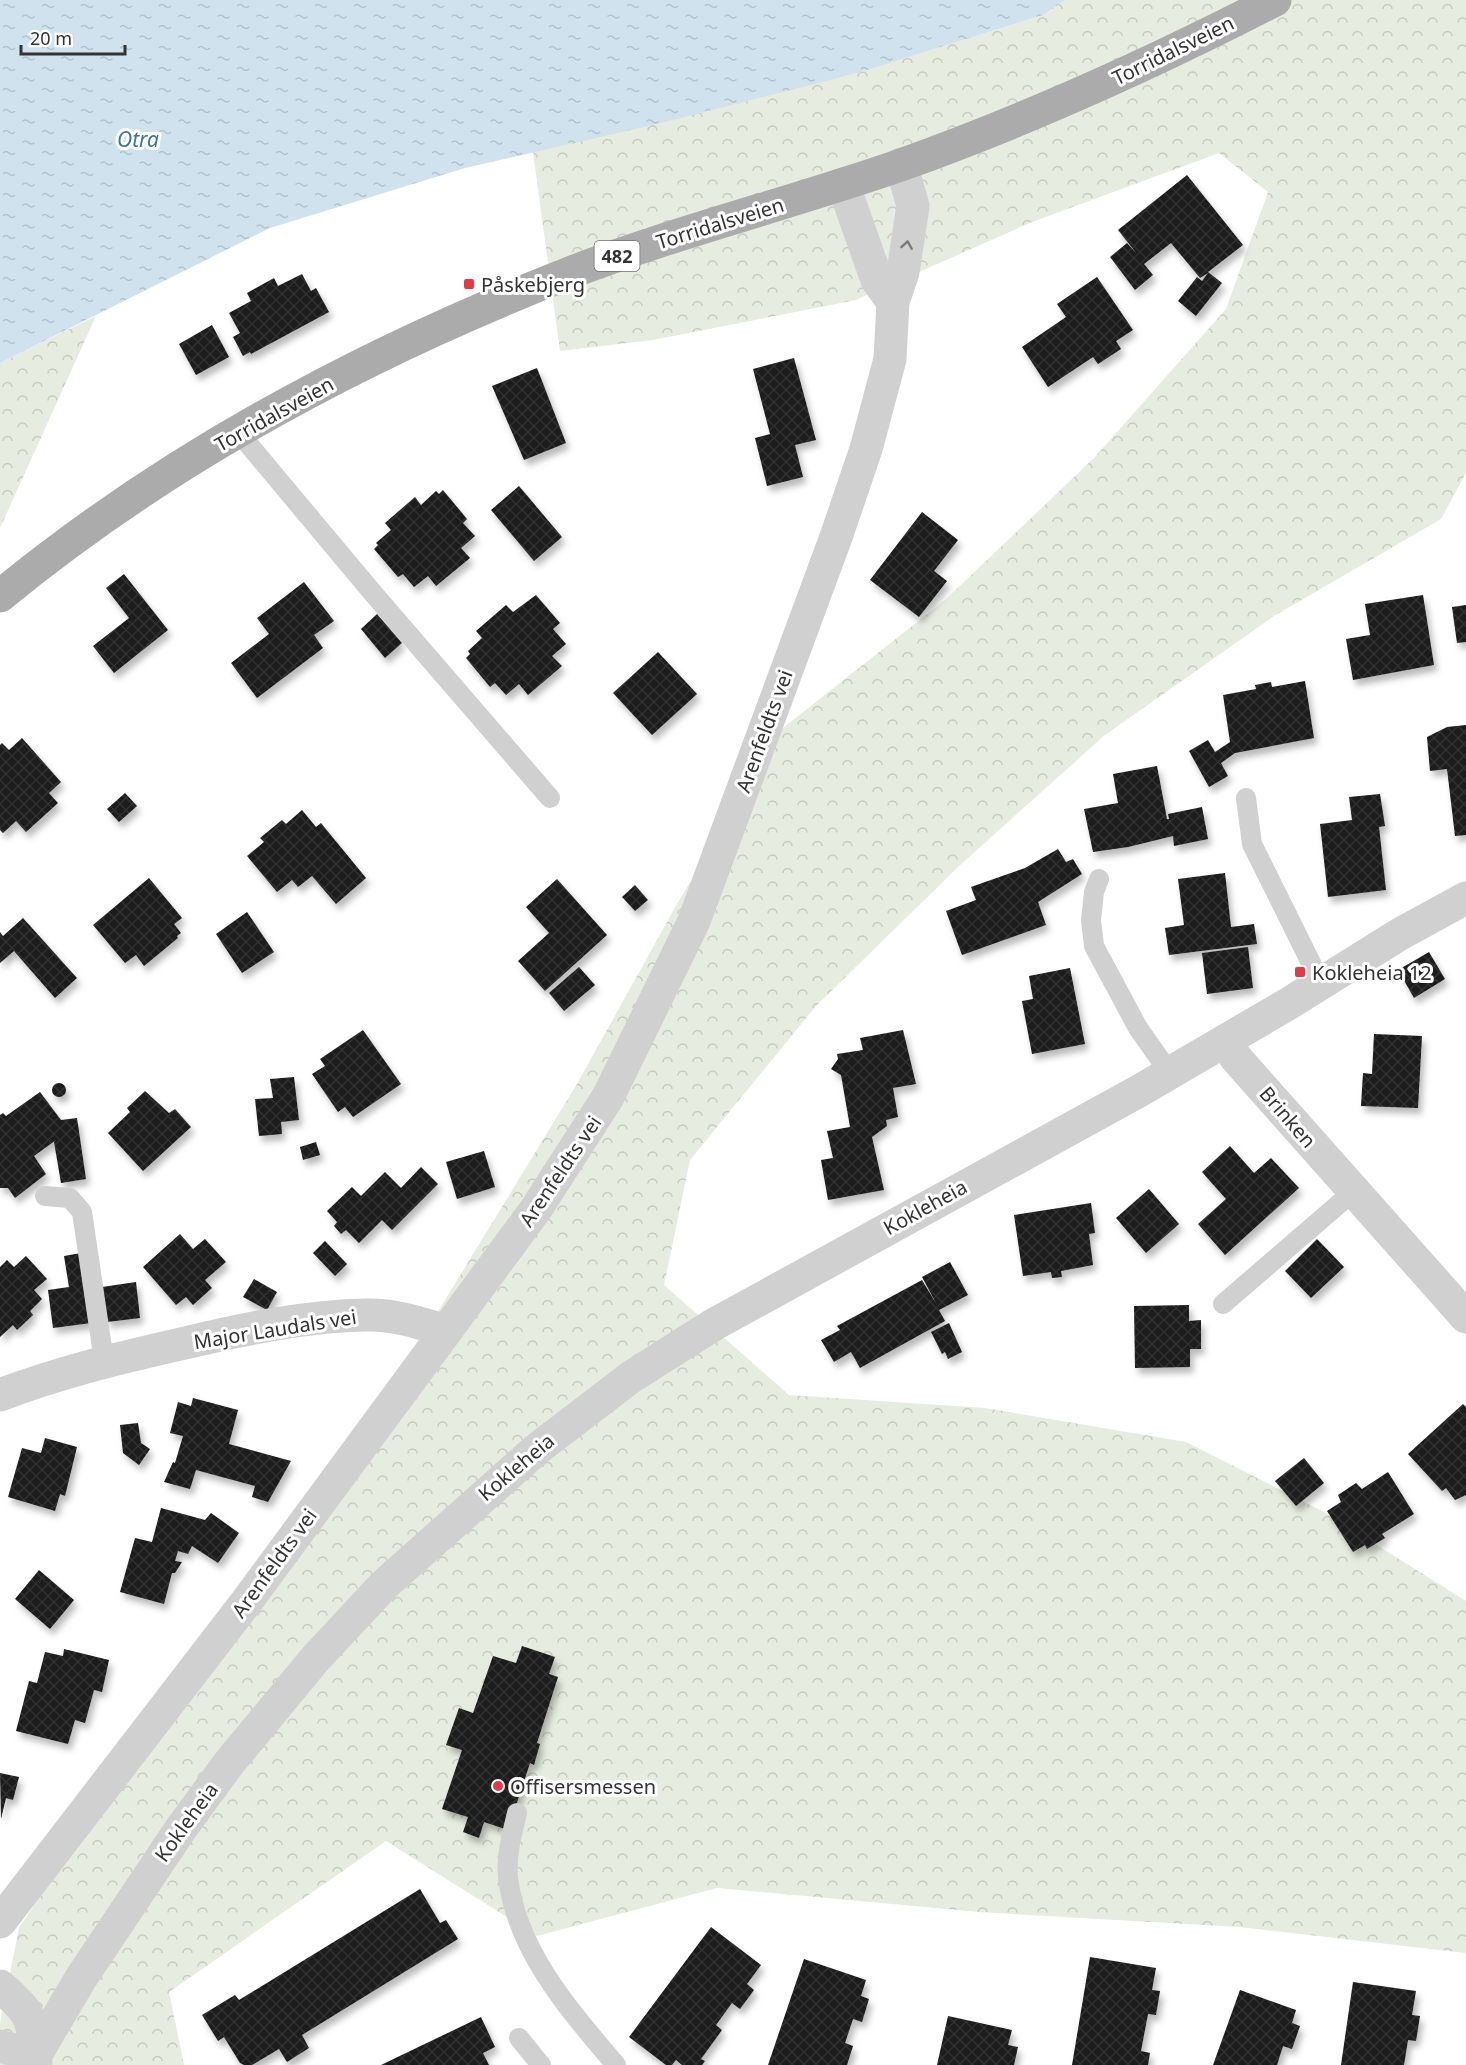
<svg xmlns="http://www.w3.org/2000/svg" width="1466" height="2065" viewBox="0 0 1466 2065" font-family="'Noto Sans',sans-serif">
  <defs>
    <pattern id="forest-crowns" width="20" height="18" patternUnits="userSpaceOnUse" patternTransform="scale(1.5)"><rect width="20" height="18" fill="#e6ecdf"/><path d="M2 6a3 3 0 1 1 6 0M12 15a3 3 0 1 1 6 0" fill="none" stroke="#c6cbc0"/></pattern>
    <pattern id="water-ripples" width="26" height="14" patternUnits="userSpaceOnUse" patternTransform="scale(1.5)"><rect width="26" height="14" fill="#cfe2ee"/><path d="M2 4q2-2 4 0t4 0M15 11q2-2 4 0t4 0" fill="none" stroke="#b2c2cd"/></pattern>
    <pattern id="building-cross-hatch" width="8" height="8" patternUnits="userSpaceOnUse" patternTransform="scale(1.5)"><rect width="8" height="8" fill="#1a1a1a"/><path d="M0 0l8 8M0 8l8-8" fill="none" stroke="#333"/></pattern>
    <filter id="shadow"><feDropShadow dx="3.5" dy="6" stdDeviation="3" flood-color="#0004"/></filter>
  </defs>
  <rect width="100%" height="100%" fill="#fff"/>
  <!-- forest -->
  <g fill="url(#forest-crowns)">
    <polygon points="1065,0 1466,0 1466,473 1441,519 1274,616 1105,735 959,866 816,1006 690,1160 664,1285 789,1395 985,1408 1186,1442 1324,1512 1466,1601 1466,1953 1239,1927 979,1912 717,1888 537,1936 386,1841 169,1992 184,2065 0,2065 0,2023 19,1928 127,1762 368,1426 577,1084 677,904 783,728 945,600 1094,458 1226,309 1268,192 1219,153 1032,222 856,300 653,340 560,351 533,152 858,73 1043,15"/>
    <polygon points="96,316 0,528 0,363"/>
  </g>
  <!-- water -->
  <polygon fill="url(#water-ripples)" points="0,0 1065,0 1043,15 858,73 657,124 465,168 270,228 0,363"/>
  <!-- building -->
  <g fill="url(#building-cross-hatch)" filter="url(#shadow)">
    <polygon points="1187,175 1243,245 1208,272 1222,283 1196,316 1178,301 1197,277 1202,281 1208,273 1200,278 1171,243 1144,264 1153,275 1135,290 1110,257 1127,243 1137,254 1118,230"/>
    <polygon points="302,274 311,291 316,288 329,312 251,354 250,352 243,356 233,337 240,333 229,313 251,301 247,293 274,278 278,286"/>
    <polygon points="1097,277 1133,330 1116,341 1121,349 1098,364 1093,357 1048,387 1022,347 1066,317 1057,304"/>
    <polygon points="212,325 229,357 196,375 179,344"/>
    <polygon points="794,358 816,440 795,445 803,477 767,486 755,438 770,434 753,369"/>
    <polygon points="537,368 566,443 524,460 492,386"/>
    <polygon points="519,486 562,537 534,561 491,510"/>
    <polygon points="443,490 467,519 463,523 475,536 461,548 470,558 436,586 428,576 414,587 403,574 398,577 374,549 378,545 376,543 391,530 385,523 415,497 421,505 436,491 439,494"/>
    <polygon points="922,512 958,540 934,571 947,581 919,617 870,580"/>
    <polygon points="124,574 168,630 114,673 93,646 129,618 106,588"/>
    <polygon points="304,582 334,621 314,635 323,648 257,698 231,663 269,634 257,618"/>
    <polygon points="536,595 560,623 553,629 566,644 552,656 562,666 528,695 519,684 506,695 495,683 490,687 466,658 470,654 468,651 482,638 476,631 506,605 513,612"/>
    <polygon points="1423,595 1434,665 1353,680 1346,639 1370,635 1365,604"/>
    <polygon points="1466,605 1466,642 1457,643 1452,607"/>
    <polygon points="377,614 402,643 385,658 361,629"/>
    <polygon points="658,652 697,694 652,735 613,693"/>
    <polygon points="1305,681 1314,738 1235,753 1221,763 1228,776 1209,787 1189,751 1208,740 1215,752 1230,742 1223,695 1256,689 1255,685 1271,682 1272,687"/>
    <polygon points="1466,725 1466,835 1455,836 1447,769 1430,771 1427,737 1447,727"/>
    <polygon points="22,738 61,782 49,793 58,803 26,832 16,821 3,833 0,830 0,745 2,743 9,750"/>
    <polygon points="1157,766 1167,819 1169,819 1168,814 1202,807 1208,839 1174,846 1173,836 1128,847 1093,852 1084,809 1118,803 1113,774"/>
    <polygon points="125,793 137,806 119,822 107,809"/>
    <polygon points="1380,794 1385,826 1379,827 1386,890 1328,897 1320,824 1352,820 1349,797"/>
    <polygon points="302,810 316,827 321,823 366,878 336,904 312,876 298,887 292,880 277,892 247,856 264,842 260,838 282,820 286,824"/>
    <polygon points="1058,849 1066,862 1073,859 1082,874 1038,902 1046,925 962,955 946,911 976,900 971,887 1025,868"/>
    <polygon points="1225,873 1231,927 1254,924 1257,944 1169,955 1165,928 1184,925 1178,879"/>
    <polygon points="149,878 182,918 174,924 181,933 177,936 178,938 144,966 136,955 125,963 93,925"/>
    <polygon points="557,879 607,935 545,991 518,961 549,933 526,907"/>
    <polygon points="635,885 648,900 635,911 622,897"/>
    <polygon points="247,912 274,952 242,973 216,934"/>
    <polygon points="23,918 77,978 55,998 14,951 0,963 0,932 3,936"/>
    <polygon points="1248,947 1253,988 1207,994 1202,953"/>
    <polygon points="1429,952 1445,979 1414,998 1398,970"/>
    <polygon points="579,967 595,985 564,1011 549,993"/>
    <polygon points="1070,968 1085,1044 1032,1054 1022,1001 1033,999 1029,976"/>
    <polygon points="363,1030 401,1084 353,1117 345,1107 338,1112 312,1074 325,1066 320,1059"/>
    <polygon points="903,1030 916,1084 893,1088 898,1117 886,1120 887,1126 872,1137 884,1190 828,1200 821,1160 833,1158 827,1131 850,1127 841,1075 831,1069 838,1059 837,1054 863,1050 860,1038"/>
    <polygon points="1374,1034 1422,1036 1418,1108 1361,1106 1363,1073 1372,1074"/>
    <polygon points="294,1077 299,1120 281,1122 282,1134 259,1136 255,1099 273,1098 270,1079"/>
    <circle cx="59" cy="1090" r="7"/>
    <polygon points="145,1091 169,1113 175,1109 191,1127 143,1171 108,1133 130,1112 127,1108"/>
    <polygon points="40,1092 61,1120 77,1118 86,1179 61,1183 54,1142 56,1140 34,1156 46,1174 15,1198 8,1188 0,1188 0,1115 3,1113 6,1116"/>
    <polygon points="316,1142 320,1155 303,1160 300,1147"/>
    <polygon points="1230,1146 1254,1173 1271,1158 1299,1188 1225,1255 1198,1224 1226,1199 1202,1172"/>
    <polygon points="484,1151 495,1187 457,1199 446,1162"/>
    <polygon points="421,1167 438,1184 392,1230 382,1220 359,1243 346,1230 341,1234 334,1226 337,1222 327,1211 352,1187 361,1196 385,1172 401,1188"/>
    <polygon points="1149,1189 1179,1224 1146,1253 1116,1218"/>
    <polygon points="1091,1203 1095,1233 1089,1234 1093,1265 1061,1271 1062,1277 1052,1278 1051,1272 1023,1276 1014,1215"/>
    <polygon points="180,1234 193,1249 205,1239 226,1262 205,1280 212,1288 193,1305 186,1297 176,1305 143,1267"/>
    <polygon points="1317,1239 1344,1267 1311,1298 1285,1271"/>
    <polygon points="325,1241 347,1264 335,1276 313,1253"/>
    <polygon points="81,1253 91,1323 53,1328 48,1290 69,1287 64,1256"/>
    <polygon points="26,1256 47,1279 34,1290 42,1299 30,1311 33,1315 17,1330 13,1325 0,1337 0,1267 7,1260 14,1267"/>
    <polygon points="950,1262 968,1295 939,1310 945,1321 860,1368 851,1352 834,1362 821,1340 840,1330 837,1326 922,1280 937,1305 922,1277"/>
    <polygon points="254,1279 277,1292 267,1310 243,1297"/>
    <polygon points="136,1282 140,1318 107,1322 102,1287"/>
    <polygon points="1189,1305 1189,1321 1201,1320 1201,1349 1190,1349 1190,1367 1135,1368 1134,1306"/>
    <polygon points="949,1323 962,1352 948,1359 945,1352 942,1354 931,1332"/>
    <polygon points="193,1398 238,1410 229,1444 291,1461 268,1502 252,1497 255,1486 196,1470 190,1489 164,1482 173,1462 175,1463 183,1436 170,1433 178,1402 191,1406"/>
    <polygon points="1463,1404 1466,1407 1466,1495 1455,1500 1446,1488 1442,1491 1408,1454"/>
    <polygon points="138,1423 141,1443 150,1449 139,1465 123,1453 120,1425"/>
    <polygon points="45,1438 77,1447 65,1496 60,1494 55,1511 8,1497 22,1448 41,1453"/>
    <polygon points="1304,1458 1324,1483 1296,1506 1275,1481"/>
    <polygon points="1388,1472 1414,1514 1382,1534 1385,1538 1367,1549 1365,1545 1353,1552 1327,1511 1341,1502 1338,1495 1356,1483 1362,1489"/>
    <polygon points="161,1508 205,1520 211,1513 239,1533 218,1563 192,1546 188,1554 178,1551 175,1561 182,1562 175,1573 172,1573 164,1604 120,1592 135,1538 152,1542"/>
    <polygon points="39,1570 74,1600 50,1629 15,1599"/>
    <polygon points="522,1646 555,1657 549,1674 558,1677 537,1743 540,1744 534,1765 530,1763 508,1830 484,1822 479,1838 463,1832 468,1817 442,1809 462,1750 446,1745 459,1708 473,1713 493,1656 516,1663"/>
    <polygon points="64,1649 109,1660 102,1692 94,1690 85,1723 75,1720 68,1744 16,1731 29,1681 37,1683 45,1652 63,1656"/>
    <polygon points="0,1773 19,1777 13,1800 6,1798 1,1819"/>
    <polygon points="420,1889 440,1923 446,1920 458,1939 302,2035 309,2048 287,2062 279,2049 252,2065 244,2065 240,2063 224,2037 218,2041 202,2015 235,1995 239,2000"/>
    <polygon points="711,1927 761,1965 747,1984 754,1990 740,2009 732,2003 716,2025 722,2030 701,2059 705,2061 702,2065 682,2065 676,2060 672,2065 666,2065 629,2037"/>
    <polygon points="1090,1957 1156,1968 1152,1990 1160,1991 1156,2015 1148,2014 1141,2051 1150,2053 1148,2065 1072,2065"/>
    <polygon points="804,1959 866,1980 861,1996 869,1999 862,2022 853,2019 845,2043 853,2046 847,2065 768,2065"/>
    <polygon points="1353,1982 1416,1991 1412,2015 1420,2016 1416,2041 1408,2040 1404,2065 1341,2065"/>
    <polygon points="1240,1990 1296,2010 1292,2023 1300,2026 1292,2049 1283,2046 1277,2065 1213,2065"/>
    <polygon points="948,2016 1012,2030 1008,2045 1018,2047 1014,2065 937,2065"/>
    <polygon points="481,2017 495,2047 483,2053 489,2065 381,2065"/>
  </g>
  <g fill="none" stroke-linecap="round" stroke-linejoin="round">
    <!-- service -->
    <g stroke="#d0d0d0" stroke-width="20">
      <polyline points="239,433 372,592 550,798"/>
      <polyline points="1246,798 1252,844 1316,973 1323,981"/>
      <polyline points="1099,879 1094,892 1091,920 1094,946 1138,1028 1169,1072"/>
      <polyline points="45,1196 70,1198 82,1212 104,1361"/>
      <polyline points="1223,1304 1354,1191"/>
      <path d="M517,1813C512,1834 506,1855 508,1877C516,1950 570,2011 616,2065"/>
      <polyline points="519,2038 541,2065"/>
    </g>
    <!-- minor -->
    <g stroke="#d0d0d0" stroke-width="33">
      <polyline points="1225,1041 1236,1058 1466,1317"/>
      <path d="M0,1395C60,1372 123,1357 185,1343C244,1329 306,1316 366,1315C394,1314 420,1323 446,1331"/>
      <path d="M0,1986C35,2016 32,2020 36,2063"/>
      <polyline points="0,2046 35,2056"/>
      <polyline points="35,2056 81,1978 180,1830 229,1763 315,1659 384,1585 537,1449 631,1377 713,1325 1139,1091 1288,1004 1400,934 1466,898"/>
    </g>
    <!-- tertiary -->
    <g stroke="#d0d0d0" stroke-width="33">
      <polyline points="843,184 877,280 893,302"/>
      <polyline points="0,1922 247,1601 536,1209 608,1097 694,921 836,537 866,449 890,359 893,302 903,272 913,206 901,164"/>
    </g>
    <!-- primary -->
    <path stroke="#ababab" stroke-width="33" d="M0,596C168,458 365,353 567,274C675,232 788,204 898,166C1027,120 1153,63 1275,0"/>
  </g>
  <!-- one-way arrows -->
  <defs><path id="oneway-chevron" d="M-2-3.5L2.5 0L-2 3.5" fill="none" stroke-width="1.6" stroke-linecap="round" stroke-linejoin="round" transform="scale(1.5)"/></defs>
  <use stroke="#7a7a7a" href="#oneway-chevron" transform="translate(907 245) rotate(-81)"/>
  <!-- markers -->
  <g fill="#e63946" stroke="#fff" stroke-width="2">
    <rect x="463" y="278" width="12" height="12" rx="3"/>
    <rect x="1294" y="966" width="12" height="12" rx="3"/>
    <circle cx="498" cy="1786" r="6"/>
  </g>
  <g text-anchor="middle" dominant-baseline="central" stroke-width="6" stroke-linejoin="round" paint-order="stroke">
    <!-- shield labels -->
    <rect fill="#fff" stroke="#707070" stroke-width="1.5" x="594.5" y="241" width="45" height="30" rx="4.5"/>
    <g font-size="18" font-weight="bold" fill="#333">
      <text x="617" y="256">482</text>
    </g>
    <!-- street labels -->
    <g font-size="20" fill="#333" stroke="#fff">
      <text transform="translate(1173 50) rotate(-26)">Torridalsveien</text>
      <text transform="translate(720 223) rotate(-17)">Torridalsveien</text>
      <text transform="translate(274 414) rotate(-29)">Torridalsveien</text>
      <text transform="translate(764 731) rotate(-70)">Arenfeldts vei</text>
      <text transform="translate(1288 1117) rotate(49)">Brinken</text>
      <text transform="translate(560 1171) rotate(-56)">Arenfeldts vei</text>
      <text transform="translate(925 1207) rotate(-29)">Kokleheia</text>
      <text transform="translate(275 1329) rotate(-9)">Major Laudals vei</text>
      <text transform="translate(516 1467) rotate(-40)">Kokleheia</text>
      <text transform="translate(274 1563) rotate(-54)">Arenfeldts vei</text>
      <text transform="translate(186 1822) rotate(-54)">Kokleheia</text>
    </g>
    <!-- poi labels -->
    <g font-size="20" fill="#333" stroke="#fff" text-anchor="start">
      <text x="481" y="284">Påskebjerg</text>
      <text x="1312" y="972">Kokleheia 12</text>
      <text x="510" y="1786">Offisersmessen</text>
    </g>
    <!-- water labels -->
    <g font-size="21" font-style="italic" fill="#3f7597" stroke="#fff">
      <text x="138" y="139">Otra</text>
    </g>
  </g>
  <!-- scale -->
  <path d="M21 45v9h104v-9" fill="none" stroke="#333333" stroke-width="3"/>
  <text x="30" y="45" font-size="18" fill="#333333" stroke="#ffffff" stroke-width="4.5" paint-order="stroke">20 m</text>
</svg>
